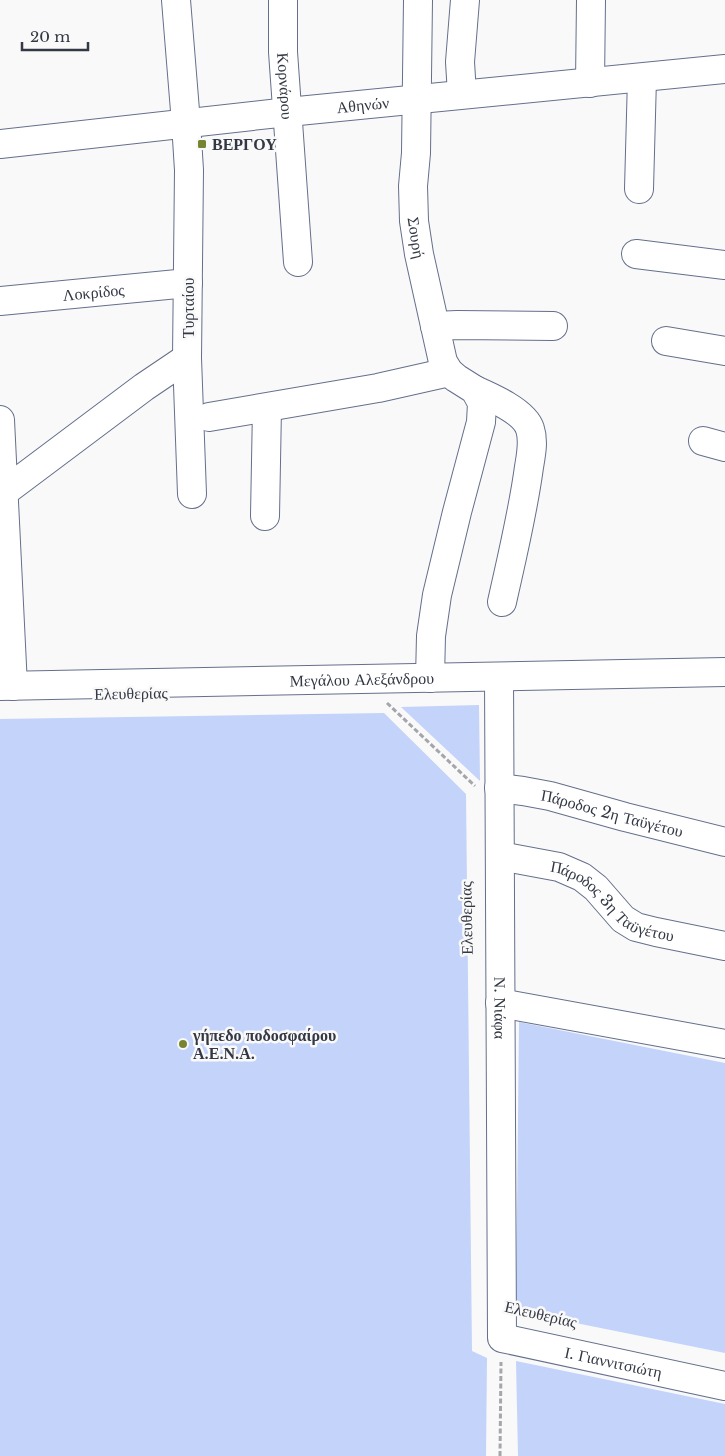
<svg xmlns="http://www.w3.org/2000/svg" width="725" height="1456" viewBox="0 0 725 1456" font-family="'Libre Baskerville',serif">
  <rect width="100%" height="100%" fill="#f9f9f9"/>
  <!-- green -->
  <g fill="#c4d3fa">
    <polygon points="479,705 480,781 401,707"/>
    <polygon points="384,713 466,794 472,1351 487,1358 486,1456 0,1456 0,719"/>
    <polygon points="519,1022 725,1063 725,1353 516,1311"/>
    <polygon points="516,1361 725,1404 725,1456 518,1456"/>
  </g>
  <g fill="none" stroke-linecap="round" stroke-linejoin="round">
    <!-- minor casing -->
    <g stroke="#646f8b" stroke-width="30">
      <g id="minor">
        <polyline points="176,0 186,123 189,170 187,358 192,494"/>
        <path id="s1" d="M283,0V52L298,262"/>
        <path id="s2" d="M418,0L416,153L413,186L414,221L419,254L443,362L449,372L456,378L475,390L482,403L481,422L457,512L437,595L431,636L430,678"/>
        <polyline points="590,83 591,0"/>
        <polyline points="462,94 460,62 465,0"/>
        <polyline points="639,189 642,78"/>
        <polyline points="636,254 725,265"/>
        <path id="s3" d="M0,301L188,283"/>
        <polyline points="435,326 457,325 553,326"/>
        <polyline points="666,341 725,351"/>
        <path d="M475,390C491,397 525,412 530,429C534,441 531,455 529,467C523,512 512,557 502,602"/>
        <polyline points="209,417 378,388 449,372"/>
        <polyline points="0,420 13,686"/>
        <polyline points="703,441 725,447"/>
        <polyline points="0,495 144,387 187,358"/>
        <polyline points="265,516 267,408"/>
        <path id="s4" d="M499,677L502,1338L725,1386"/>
        <path id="s5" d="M0,686L725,672"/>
        <path id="s6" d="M499,788L523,791L550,796L625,817L725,842"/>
        <path id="s7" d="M500,856L559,867L582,877L596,888L623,919L636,927L656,932L725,946"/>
        <polyline points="500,1003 725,1044"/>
      </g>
    </g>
    <!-- major casing -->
    <g stroke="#646f8b" stroke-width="30">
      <g id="major">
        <path id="s8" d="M0,144L288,112L725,69"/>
      </g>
    </g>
    <!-- path -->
    <g stroke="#a4a6ab" stroke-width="3" stroke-dasharray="5 2.5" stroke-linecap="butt">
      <polyline points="387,703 475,786"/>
      <polyline points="500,1456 501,1362"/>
    </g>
    <!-- minor -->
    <use href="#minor" stroke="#fff" stroke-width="28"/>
    <!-- major -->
    <use href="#major" stroke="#fff" stroke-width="28"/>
  </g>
  <!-- markers -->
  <g fill="#778533" stroke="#f9f9f9" stroke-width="2">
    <rect x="197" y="139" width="10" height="10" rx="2.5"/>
    <circle cx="183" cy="1044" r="5"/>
  </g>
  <g text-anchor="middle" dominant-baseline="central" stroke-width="5" stroke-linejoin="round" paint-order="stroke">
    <!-- street labels -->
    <g font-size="16" fill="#333844" stroke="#f9f9f9">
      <text stroke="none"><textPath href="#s1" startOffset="86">Κορνάρου</textPath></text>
      <text stroke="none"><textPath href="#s8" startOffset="365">Αθηνών</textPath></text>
      <text stroke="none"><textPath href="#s2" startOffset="238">Σουρή</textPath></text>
      <text stroke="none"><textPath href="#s3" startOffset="94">Λοκρίδος</textPath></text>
      <text transform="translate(188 308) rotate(-90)">Τυρταίου</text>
      <text stroke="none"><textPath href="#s5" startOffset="362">Μεγάλου Αλεξάνδρου</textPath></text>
      <text transform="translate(131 693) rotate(-1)">Ελευθερίας</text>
      <text stroke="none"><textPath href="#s6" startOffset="116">Πάροδος 2η Ταϋγέτου</textPath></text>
      <text stroke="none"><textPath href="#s7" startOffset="125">Πάροδος 3η Ταϋγέτου</textPath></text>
      <text transform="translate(466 918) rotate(-91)">Ελευθερίας</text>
      <text stroke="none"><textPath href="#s4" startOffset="331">Ν. Νιάφα</textPath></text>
      <text transform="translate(541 1314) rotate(13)">Ελευθερίας</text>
      <text stroke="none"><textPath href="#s4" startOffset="775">Ι. Γιαννιτσιώτη</textPath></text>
    </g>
    <!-- poi labels -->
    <g font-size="16" font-weight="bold" fill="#333844" stroke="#f9f9f9" text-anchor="start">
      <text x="212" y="144">ΒΕΡΓΟΥ</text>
      <text x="193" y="1035">γήπεδο ποδοσφαίρου<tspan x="193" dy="18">Α.Ε.Ν.Α.</tspan></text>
    </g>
  </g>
  <!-- scale -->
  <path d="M22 42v8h66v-8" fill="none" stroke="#333844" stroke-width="2.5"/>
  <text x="30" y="42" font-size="15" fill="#333844" stroke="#f9f9f9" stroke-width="4" paint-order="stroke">20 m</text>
</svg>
